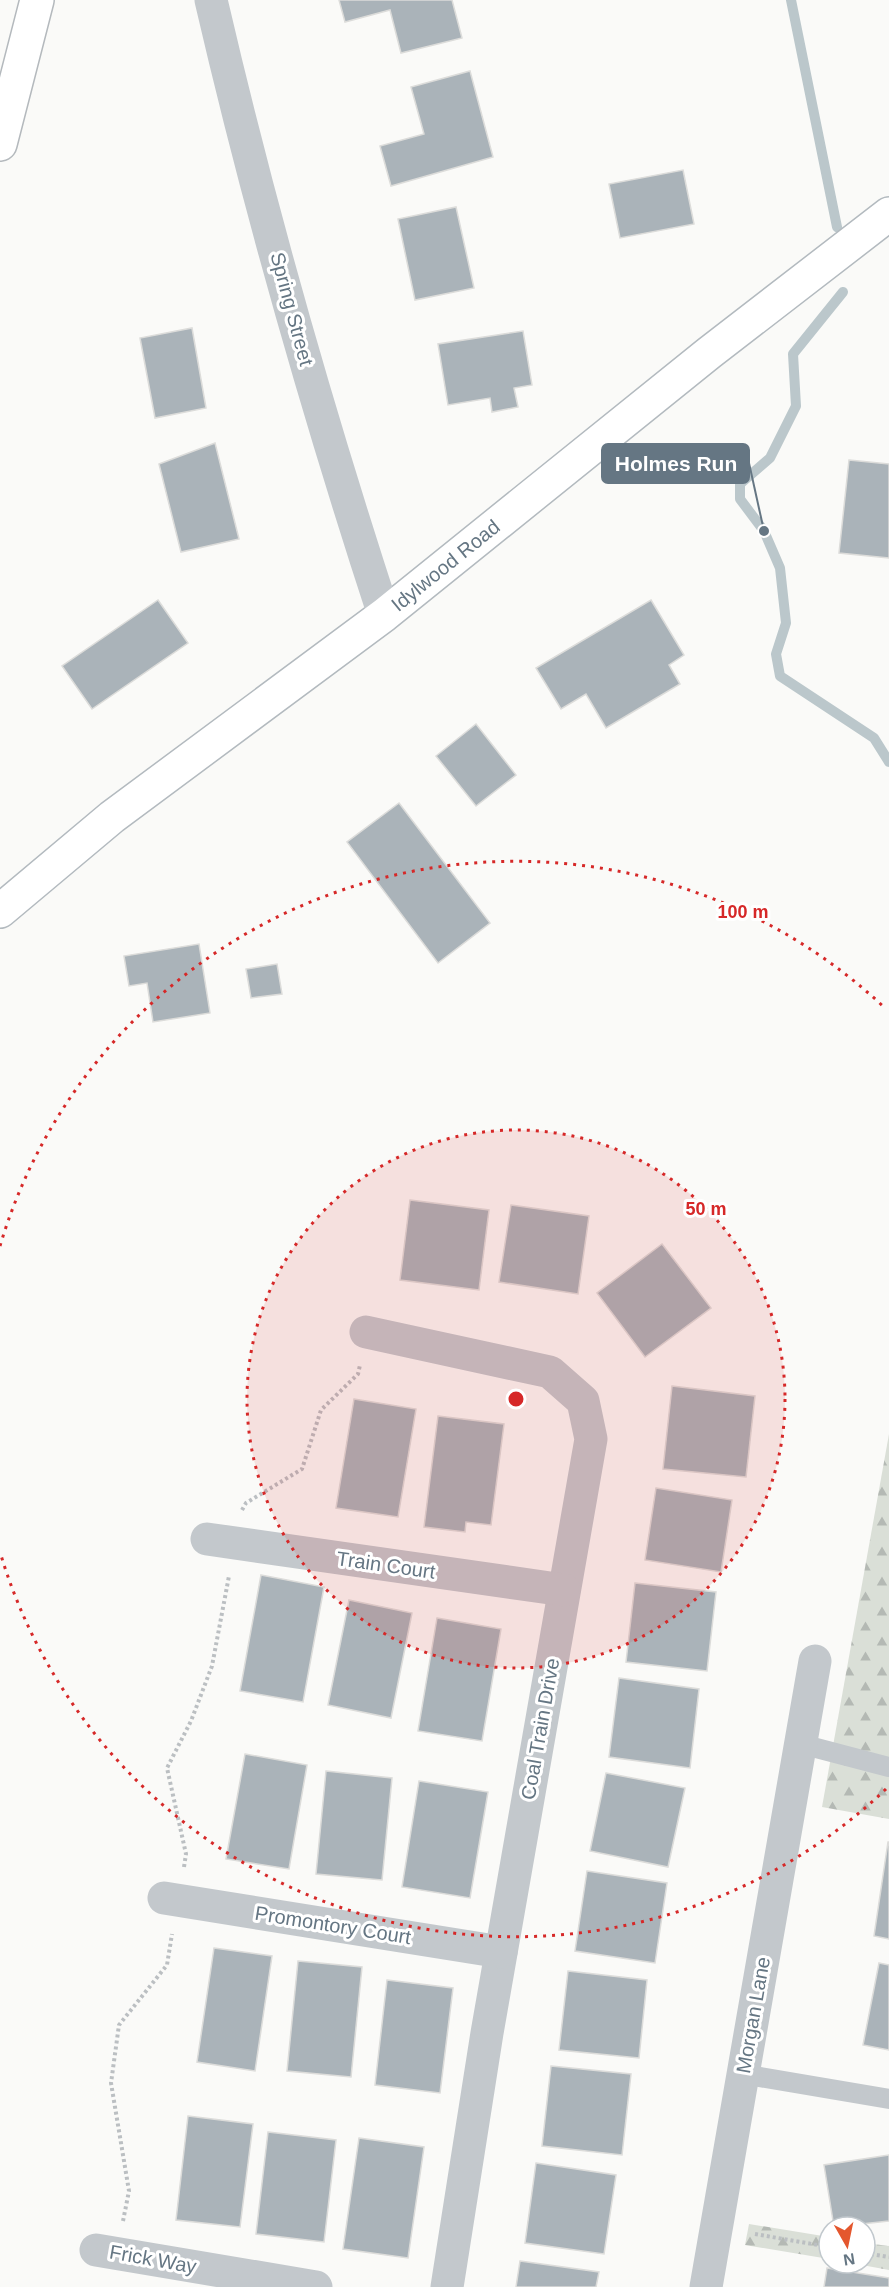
<svg xmlns="http://www.w3.org/2000/svg" width="889" height="2287" viewBox="0 0 889 2287" font-family="Arial,sans-serif">
  <defs>
    <pattern id="forest-firs" width="22" height="20" patternUnits="userSpaceOnUse" patternTransform="scale(1.5)"><rect width="22" height="20" fill="#dadfd7"/><path d="M5 1l3.5 6h-7zM16 11l3.5 6h-7z" fill="#b4b9b4"/></pattern>
  </defs>
  <rect width="100%" height="100%" fill="#fafaf8"/>
  <!-- forest -->
  <g fill="url(#forest-firs)">
    <polygon points="889,1434 889,1819 822,1807"/>
    <polygon points="749,2224 829,2237 829,2259 745,2245"/>
    <polygon points="865,2243 889,2246 889,2270 851,2263 865,2263"/>
  </g>
  <g fill="none" stroke-linecap="round" stroke-linejoin="round">
    <!-- stream -->
    <g stroke="#bbc7cb" stroke-width="10">
      <polyline points="791,0 837,227"/>
      <polyline points="843,292 793,354 796,406 770,458 740,484 740,499 764,531 780,568 786,623 776,654 780,676 874,738 889,762"/>
    </g>
  </g>
  <!-- building -->
  <g fill="#aab3b9" stroke="#dcdcda" stroke-width="1.5">
    <polygon points="339,0 452,0 462,38 401,53 390,10 345,22"/>
    <polygon points="470,71 493,157 391,186 380,146 424,134 411,87"/>
    <polygon points="683,170 694,224 620,238 609,184"/>
    <polygon points="456,207 474,288 415,300 398,219"/>
    <polygon points="192,328 206,408 155,418 140,338"/>
    <polygon points="523,331 532,385 514,388 518,407 492,412 490,398 448,405 438,344"/>
    <polygon points="215,443 239,539 181,552 159,464"/>
    <polygon points="849,460 889,464 889,558 839,553"/>
    <polygon points="158,600 188,643 92,709 62,666"/>
    <polygon points="651,600 684,655 669,665 680,684 606,728 586,694 561,709 536,668"/>
    <polygon points="476,724 516,775 476,806 436,756"/>
    <polygon points="399,803 490,923 438,963 347,842"/>
    <polygon points="199,944 210,1013 153,1022 147,983 129,986 124,956"/>
    <polygon points="277,964 282,994 251,998 246,969"/>
    <polygon points="410,1200 489,1210 479,1290 400,1280"/>
    <polygon points="511,1205 589,1216 578,1294 499,1282"/>
    <polygon points="662,1244 711,1308 645,1357 597,1293"/>
    <polygon points="672,1386 755,1396 746,1477 663,1469"/>
    <polygon points="354,1399 416,1409 398,1517 336,1508"/>
    <polygon points="438,1416 504,1424 491,1525 466,1522 465,1532 424,1527"/>
    <polygon points="656,1488 732,1500 721,1572 645,1560"/>
    <polygon points="261,1575 324,1587 303,1702 240,1691"/>
    <polygon points="635,1583 716,1592 707,1671 626,1662"/>
    <polygon points="349,1600 412,1613 391,1718 328,1705"/>
    <polygon points="437,1618 501,1629 482,1741 418,1731"/>
    <polygon points="619,1678 699,1689 690,1768 609,1757"/>
    <polygon points="245,1754 307,1765 289,1869 226,1859"/>
    <polygon points="326,1771 392,1778 382,1880 316,1874"/>
    <polygon points="606,1773 685,1788 668,1867 590,1851"/>
    <polygon points="419,1781 488,1792 470,1898 402,1887"/>
    <polygon points="888,1842 889,1842 889,1939 874,1936"/>
    <polygon points="587,1871 667,1883 655,1963 575,1951"/>
    <polygon points="214,1948 272,1956 255,2071 197,2062"/>
    <polygon points="298,1961 362,1967 351,2077 287,2071"/>
    <polygon points="879,1963 889,1965 889,2050 863,2045"/>
    <polygon points="568,1971 647,1980 639,2058 559,2050"/>
    <polygon points="387,1980 453,1988 440,2093 375,2085"/>
    <polygon points="551,2066 631,2074 622,2155 542,2146"/>
    <polygon points="188,2116 253,2124 240,2227 176,2220"/>
    <polygon points="268,2132 336,2140 324,2242 256,2234"/>
    <polygon points="359,2138 424,2147 408,2258 343,2249"/>
    <polygon points="889,2155 889,2221 834,2227 824,2165"/>
    <polygon points="536,2163 616,2175 604,2254 525,2243"/>
    <polygon points="520,2261 599,2272 596,2287 516,2287"/>
    <polygon points="827,2268 889,2278 889,2287 824,2287"/>
  </g>
  <g fill="none" stroke-linecap="round" stroke-linejoin="round">
    <!-- secondary casing -->
    <g stroke="#b3babf" stroke-width="36">
      <g id="secondary">
        <path id="s1" d="M0,911L112,817L384,615L709,353L889,214"/>
      </g>
    </g>
    <!-- motorway casing -->
    <g stroke="#b4b9bd" stroke-width="36">
      <polyline id="motorway" points="0,144 37,0"/>
    </g>
    <!-- path -->
    <g stroke="#bbbfc2" stroke-width="4" stroke-dasharray="3 3" stroke-linecap="butt">
      <polyline points="242,1510 246,1503 302,1469 321,1410 358,1374 360,1365"/>
      <polyline points="184,1867 186,1854 167,1768 191,1721 212,1666 229,1576"/>
      <polyline points="123,2221 129,2191 111,2083 119,2025 167,1965 172,1934"/>
      <polyline points="755,2234 829,2247"/>
      <polyline points="865,2253 889,2257"/>
    </g>
    <!-- service -->
    <g stroke="#c3c8cc" stroke-width="20">
      <polyline points="801,1744 889,1767"/>
      <polyline points="742,2074 889,2099"/>
    </g>
    <!-- minor -->
    <g stroke="#c3c8cc" stroke-width="33">
      <path d="M211,0C259,207 318,413 384,615"/>
      <polyline points="366,1332 550,1372 583,1401 591,1439 487,2033 447,2287"/>
      <polyline points="207,1539 564,1590"/>
      <polyline points="164,1898 501,1952"/>
      <polyline points="96,2250 316,2287"/>
      <polyline points="706,2287 815,1661"/>
    </g>
    <!-- secondary -->
    <use href="#secondary" stroke="#fff" stroke-width="33"/>
    <!-- motorway -->
    <use href="#motorway" stroke="#fff" stroke-width="33"/>
  </g>
  <!-- distance rings -->
  <circle cx="516" cy="1399" r="269" fill="#d62828" fill-opacity=".12"/>
  <g fill="none" stroke="#d62828" stroke-width="3" stroke-dasharray="3 6">
    <circle cx="516" cy="1399" r="269"/>
    <path d="M886 1789A538 538 0 0 1 0 1552M0 1246A538 538 0 0 1 886 1009"/>
  </g>
  <g text-anchor="middle" dominant-baseline="central" stroke-width="6" stroke-linejoin="round" paint-order="stroke">
    <!-- street labels -->
    <g font-size="20" fill="#657683" stroke="#fff">
      <text transform="translate(292 309) rotate(75)">Spring Street</text>
      <text stroke="none"><textPath href="#s1" startOffset="564">Idylwood Road</textPath></text>
      <text transform="translate(386 1565) rotate(8)">Train Court</text>
      <text transform="translate(540 1729) rotate(-80)">Coal Train Drive</text>
      <text transform="translate(333 1925) rotate(9)">Promontory Court</text>
      <text transform="translate(753 2015) rotate(-80)">Morgan Lane</text>
      <text transform="translate(153 2259) rotate(10)">Frick Way</text>
    </g>
  </g>
  <circle cx="516" cy="1399" r="9" fill="#d62828" stroke="#fff" stroke-width="3"/>
  <g font-size="18" text-anchor="middle" font-weight="bold" fill="#d62828" stroke="#fff" stroke-width="6" stroke-linejoin="round" paint-order="stroke">
    <text x="743" y="918">100 m</text>
    <text x="706" y="1215">50 m</text>
  </g>
  <!-- callouts -->
  <path fill="none" stroke="#657683" stroke-width="2" d="M764 531L749 463"/>
  <circle fill="#657683" stroke="#fff" stroke-width="2" cx="764" cy="531" r="6"/>
  <rect fill="#657683" stroke="#657683" stroke-width="2" x="602" y="444" width="147" height="39" rx="6"/>
  <g font-size="21" text-anchor="middle" font-weight="bold" fill="#fff">
    <text x="676" y="471">Holmes Run</text>
  </g>
  <!-- north arrow -->
  <g transform="translate(847 2245) rotate(171)"><circle r="28" fill="#ffffff" stroke="#c1c8cd" stroke-width="1.5"/>
  <path d="M0-4.5L10 22L0 15L-10 22Z" fill="#e4572e"/>
  <text y="-9" font-size="16" font-weight="bold" text-anchor="middle" fill="#657683">N</text>
  </g>
</svg>
